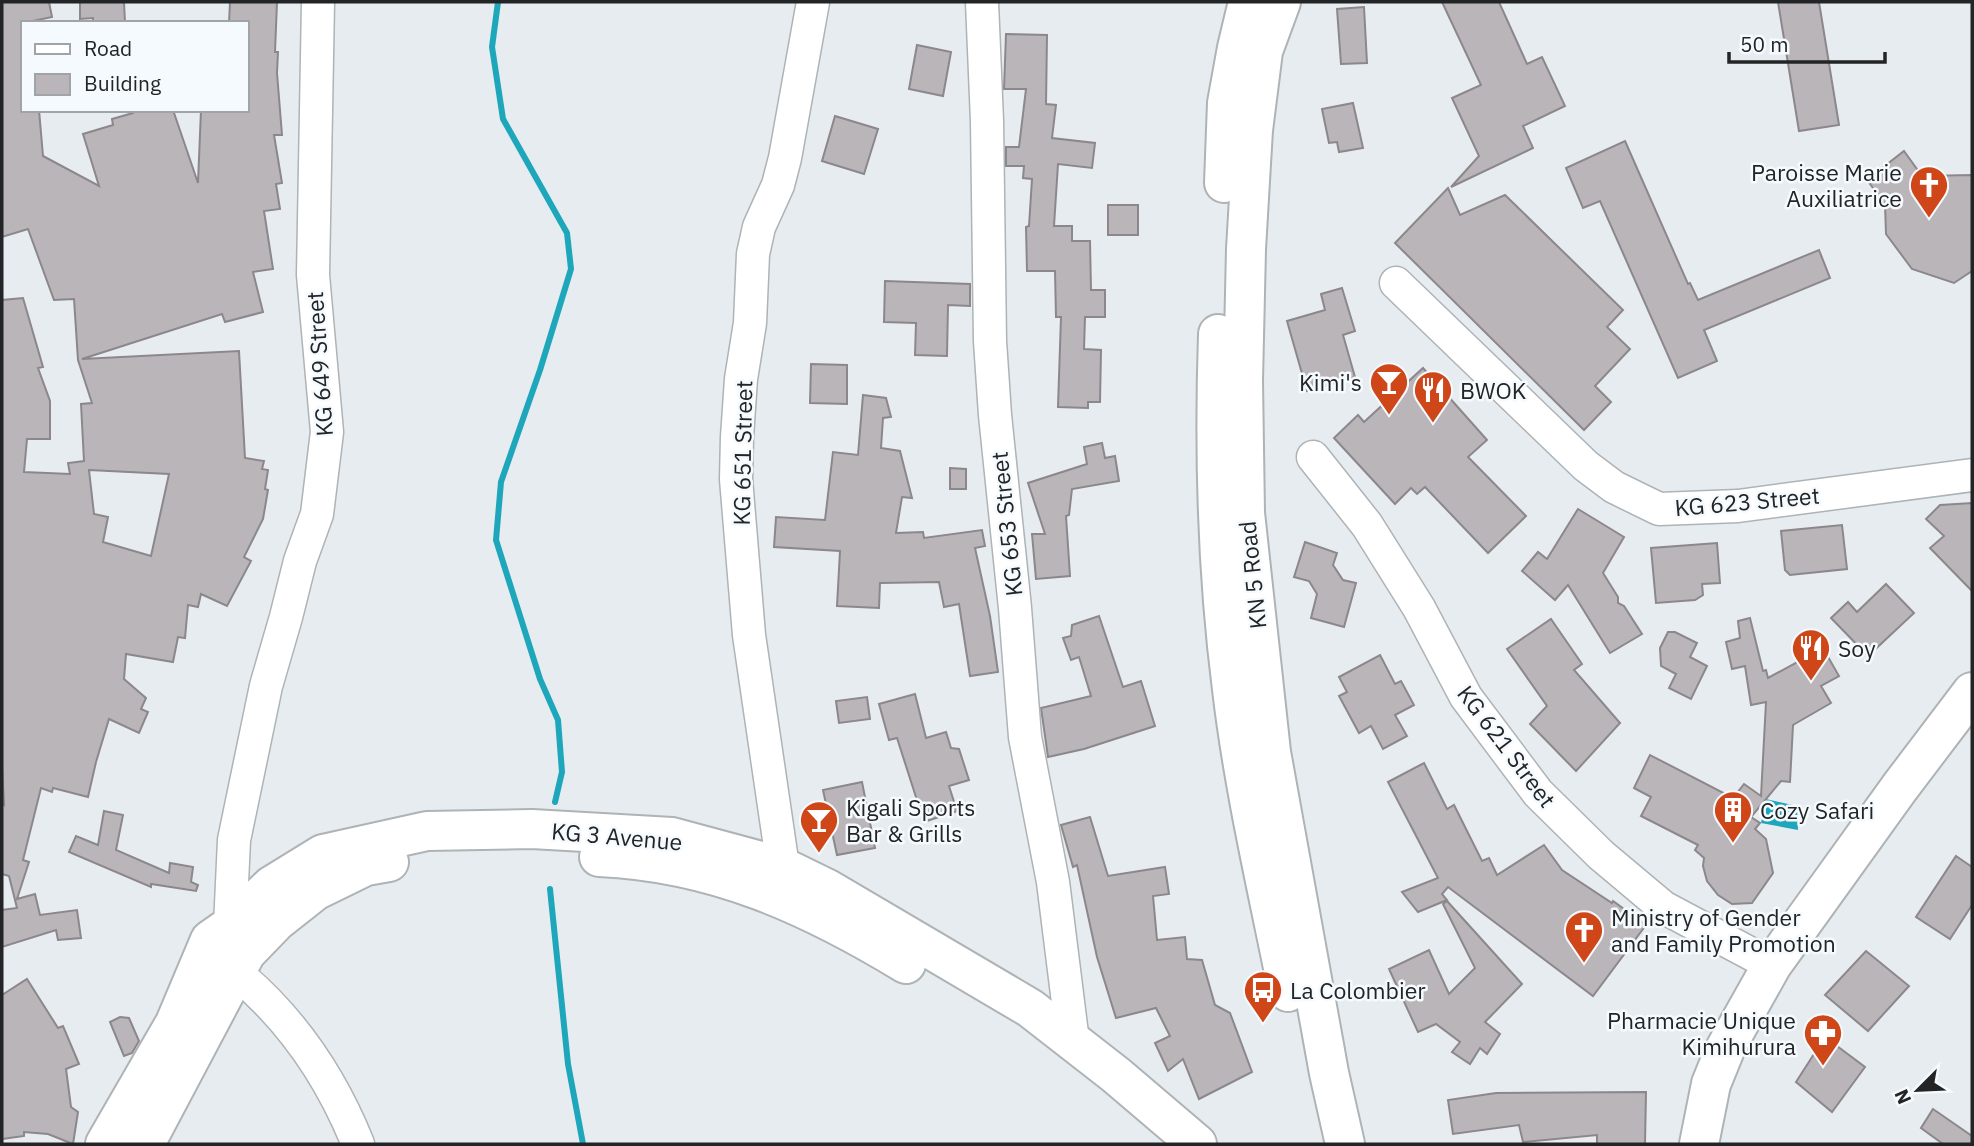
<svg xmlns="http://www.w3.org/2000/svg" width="1974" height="1146" viewBox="0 0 1974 1146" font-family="'IBM Plex Sans',sans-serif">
  <rect width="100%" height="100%" fill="#e7ecf0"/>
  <!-- water -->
  <polygon fill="#1ea6bb" points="1766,799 1797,806 1798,830 1761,823"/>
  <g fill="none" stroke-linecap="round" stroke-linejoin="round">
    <!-- stream -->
    <g stroke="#1ea6bb" stroke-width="6">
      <polyline points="498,2 492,47 503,119 567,233 571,269 540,370 501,482 496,540 540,679 558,720 562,772 555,802"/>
      <polyline points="550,889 568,1064 583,1144"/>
    </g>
  </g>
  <!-- building -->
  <g fill="#bab5b9" stroke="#8c878a" stroke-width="2" fill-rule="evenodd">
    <path d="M2,2H49L52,17L23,23V110H39L43,156L99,186L83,134L113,125L112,119L133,113L132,110H173L198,183L201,110H247V23H229L230,2H277L275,52H278L277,73L282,135H274L282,183L276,184L280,209L264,211L273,269L253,272L263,312L225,322L222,314L82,359L239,351L245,458L264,461L262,469L268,470L265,489L268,490L263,519L244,557L251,561L227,606L201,594L198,607L188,605L185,638L178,637L173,662L126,654L124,679L146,698L141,709L148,712L139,733L109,719L96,762L88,797L53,788L52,792L41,788L23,860L29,862L17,899L35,894L40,915L77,910L81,938L58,940L56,930L2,947V910L17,908L9,876L2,874V804L4,805L2,766V300L23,298L43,367L38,368L50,401V439H27L24,472L70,474L68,463L84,461L81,404L92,403L78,360L74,299L54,300L28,229L2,237ZM89,470L169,474L151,556L103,542L108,517L94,514Z"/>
    <polygon points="80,2 124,2 125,23 93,23 93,18 80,19"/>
    <polygon points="1442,2 1499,2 1527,64 1542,57 1565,106 1523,126 1533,148 1451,187 1479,156 1452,98 1481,85"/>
    <polygon points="1778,2 1819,2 1839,125 1799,131"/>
    <polygon points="1364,7 1367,63 1341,64 1337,9"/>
    <polygon points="1006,34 1047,35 1046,104 1056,105 1052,138 1095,143 1092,168 1058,164 1054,226 1072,226 1072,241 1090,241 1091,290 1105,290 1105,317 1085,317 1084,349 1101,350 1100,402 1088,402 1088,408 1058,407 1061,317 1056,317 1055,271 1027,271 1026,227 1029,226 1032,179 1023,178 1024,166 1006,166 1006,147 1019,147 1026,89 1004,89"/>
    <polygon points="917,45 951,52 943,96 909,89"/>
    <polygon points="1353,103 1363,148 1339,152 1337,142 1329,143 1322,109"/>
    <polygon points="835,116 878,129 864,174 822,161"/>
    <polygon points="1625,141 1688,284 1690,283 1698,300 1819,250 1830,278 1704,330 1717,361 1678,378 1600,201 1583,208 1566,168"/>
    <polygon points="1904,151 1922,176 1972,175 1972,271 1954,283 1912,269 1886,234 1885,204 1867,180"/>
    <polygon points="1448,188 1460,215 1505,195 1623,310 1607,327 1630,349 1595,386 1611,402 1584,430 1395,243"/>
    <rect x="1108" y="205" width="30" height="30"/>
    <polygon points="885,281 970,284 970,306 948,305 947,356 915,355 916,323 884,322"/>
    <polygon points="1342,288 1355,331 1343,335 1355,377 1307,391 1287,321 1325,310 1321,294"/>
    <polygon points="811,364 847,365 847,404 810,403"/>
    <polygon points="1423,368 1487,440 1468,457 1526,516 1488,553 1425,487 1417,494 1411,488 1395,504 1334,438 1358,415 1364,422"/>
    <polygon points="863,395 886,398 891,417 883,418 881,448 900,451 912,498 902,497 896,533 923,532 924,538 982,530 985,546 975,548 990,616 998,672 970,676 959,604 944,607 939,582 880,583 879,608 837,606 840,551 774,547 776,517 825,520 833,452 858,455"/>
    <polygon points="1102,443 1105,458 1115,456 1119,481 1072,489 1069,515 1066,516 1070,576 1036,579 1032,534 1045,534 1028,483 1087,464 1084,447"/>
    <polygon points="950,468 966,469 966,489 950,489"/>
    <polygon points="1972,503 1972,591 1930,548 1944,536 1926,519 1940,505"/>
    <polygon points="1578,509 1624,537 1603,573 1618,597 1618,603 1624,606 1642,634 1610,653 1568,585 1555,600 1522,571 1538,552 1547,559"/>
    <polygon points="1842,525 1847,569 1790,575 1785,570 1781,531"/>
    <polygon points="1305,542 1337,553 1333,565 1343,580 1356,583 1344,627 1311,618 1317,594 1309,581 1294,577"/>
    <polygon points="1717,543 1720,583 1702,584 1703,595 1695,600 1656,603 1651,548"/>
    <polygon points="1886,584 1914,613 1868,656 1831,618 1848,602 1857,612"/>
    <polygon points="1099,616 1123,687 1141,681 1155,726 1084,749 1048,757 1041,708 1091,696 1079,657 1071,660 1063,638 1071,636 1072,625"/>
    <polygon points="1750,618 1763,671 1766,670 1768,678 1823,648 1839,676 1821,686 1831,703 1793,725 1790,782 1781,781 1751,817 1760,823 1755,829 1766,839 1773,873 1752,903 1732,904 1718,895 1707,881 1703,866 1704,858 1695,850 1698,845 1641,816 1651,797 1634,788 1650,755 1733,798 1744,784 1761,796 1766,702 1751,705 1745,666 1732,669 1726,642 1740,638 1738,621"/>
    <polygon points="1551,619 1582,664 1574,670 1620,723 1576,771 1530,724 1547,706 1507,649"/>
    <polygon points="1668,632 1675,632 1697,643 1690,657 1707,666 1691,699 1669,688 1676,674 1661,666 1660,648"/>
    <polygon points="1380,655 1395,684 1401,681 1414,705 1395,715 1407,736 1383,749 1371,726 1359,733 1339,696 1347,692 1339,677"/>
    <polygon points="915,694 926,738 946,732 951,748 959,749 969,780 949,786 957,811 924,822 897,738 889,740 879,704"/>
    <polygon points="867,697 870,719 839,723 836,701"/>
    <polygon points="1424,763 1447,809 1454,805 1482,861 1489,858 1497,875 1544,845 1562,870 1612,903 1613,901 1646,925 1593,996 1448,887 1442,894 1447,900 1418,912 1402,892 1438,878 1388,782"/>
    <polygon points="862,782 875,848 837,855 823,790"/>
    <polygon points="104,811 123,815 116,850 169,873 170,863 193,867 191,882 198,885 196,891 151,884 151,887 69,852 76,836 98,845"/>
    <polygon points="1090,817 1108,876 1165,867 1169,894 1153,896 1157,940 1185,937 1187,959 1202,960 1215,1005 1230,1013 1252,1072 1199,1099 1183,1059 1168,1071 1155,1043 1170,1036 1156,1008 1116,1018 1097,957 1077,865 1073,867 1061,825"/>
    <polygon points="1956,856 1972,867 1972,905 1950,939 1916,917"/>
    <polygon points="1447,901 1522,984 1485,1022 1500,1034 1487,1054 1480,1048 1470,1064 1452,1052 1460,1042 1436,1024 1418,1032 1389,969 1429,950 1449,994 1475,968 1443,904"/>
    <polygon points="1866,951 1909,986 1868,1031 1825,995"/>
    <polygon points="27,979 58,1028 63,1026 79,1064 66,1069 71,1107 78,1112 73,1144 48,1134 24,1132 24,1136 2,1139 2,995"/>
    <polygon points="120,1017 129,1018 139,1041 132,1053 124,1056 110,1022"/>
    <polygon points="1825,1037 1865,1067 1832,1112 1796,1082"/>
    <polygon points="1646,1092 1645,1144 1597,1144 1597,1135 1523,1142 1519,1125 1453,1134 1448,1100 1496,1093"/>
    <polygon points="1933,1109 1972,1136 1972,1144 1943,1144 1921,1128"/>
  </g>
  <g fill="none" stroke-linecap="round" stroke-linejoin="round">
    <!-- minor casing -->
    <g stroke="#aeb3b6" stroke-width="35">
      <g id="minor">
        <polyline points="982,2 987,121 990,341 995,415 1015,608 1025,737 1053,882 1073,1042"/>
        <polyline points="1396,283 1586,466 1614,487 1659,509 1738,506 1972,475"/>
        <polyline points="1313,457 1367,525 1419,608 1466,697 1538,793 1601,855 1663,907 1772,965"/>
        <polyline points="783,867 749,635 736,479 737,437 741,379 750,323 753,254 759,227 778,185 785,158 813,2"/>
        <polyline points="230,926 234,840 266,686 286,617 300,561 317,514 327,432 313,275 318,2"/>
        <path d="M235,972C291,1018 331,1077 358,1144"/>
      </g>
    </g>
    <!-- major casing -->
    <g stroke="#aeb3b6" stroke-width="42">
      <g id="major">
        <polyline points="1281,2 1263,51 1253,130 1246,249 1243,381 1245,513 1271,752 1329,1073 1345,1144"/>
        <polyline points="1224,183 1227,103 1237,48 1248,2"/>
        <path d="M1218,334C1214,452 1217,572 1232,689C1244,791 1268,892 1288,992"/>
        <path d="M599,857C714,862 809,905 906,964"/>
        <polyline points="105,1144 175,1023 210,940 230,926 271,886 323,854 427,831 532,829 672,837 783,867 828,889 1030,1008 1116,1075 1197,1144"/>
        <polyline points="145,1144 246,953 277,921 315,891 366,866 389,862"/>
        <polyline points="1699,1144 1711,1084 1726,1047 1772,965 1900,787 1972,692"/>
      </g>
    </g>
    <!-- minor -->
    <use href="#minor" stroke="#fff" stroke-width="32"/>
    <!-- major -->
    <use href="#major" stroke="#fff" stroke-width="38"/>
  </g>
  <!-- icons -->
  <defs>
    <g id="church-pin" transform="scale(2.0125)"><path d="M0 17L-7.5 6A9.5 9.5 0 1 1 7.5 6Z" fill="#cf4719" stroke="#f5fafe"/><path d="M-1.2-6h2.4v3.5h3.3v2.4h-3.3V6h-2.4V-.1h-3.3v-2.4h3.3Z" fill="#fff"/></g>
    <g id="bar-pin" transform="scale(2.0125)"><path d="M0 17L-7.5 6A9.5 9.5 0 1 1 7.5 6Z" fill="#cf4719" stroke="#f5fafe"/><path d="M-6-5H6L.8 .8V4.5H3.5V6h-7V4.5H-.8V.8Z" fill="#fff"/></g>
    <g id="restaurant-pin" transform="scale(2.0125)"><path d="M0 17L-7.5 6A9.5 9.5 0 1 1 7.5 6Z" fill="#cf4719" stroke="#f5fafe"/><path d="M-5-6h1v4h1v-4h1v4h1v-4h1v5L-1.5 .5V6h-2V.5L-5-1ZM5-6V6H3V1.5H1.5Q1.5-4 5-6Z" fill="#fff"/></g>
    <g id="building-pin" transform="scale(2.0125)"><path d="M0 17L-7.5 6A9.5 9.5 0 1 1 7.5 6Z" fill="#cf4719" stroke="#f5fafe"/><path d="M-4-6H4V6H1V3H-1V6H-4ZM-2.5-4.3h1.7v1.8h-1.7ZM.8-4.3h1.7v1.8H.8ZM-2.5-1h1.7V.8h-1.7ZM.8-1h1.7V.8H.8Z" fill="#fff"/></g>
    <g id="bus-pin" transform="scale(2.0125)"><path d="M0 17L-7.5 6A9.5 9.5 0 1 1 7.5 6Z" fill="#cf4719" stroke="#f5fafe"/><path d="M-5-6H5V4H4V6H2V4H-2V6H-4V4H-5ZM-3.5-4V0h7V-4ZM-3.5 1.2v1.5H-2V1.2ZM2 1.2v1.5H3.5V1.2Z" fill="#fff"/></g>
    <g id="pharmacy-pin" transform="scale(2.0125)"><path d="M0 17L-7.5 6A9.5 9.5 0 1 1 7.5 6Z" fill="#cf4719" stroke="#f5fafe"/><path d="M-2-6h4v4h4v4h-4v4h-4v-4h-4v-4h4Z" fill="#fff"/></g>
  </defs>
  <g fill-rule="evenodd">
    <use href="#church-pin" x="1929" y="185"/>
    <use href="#bar-pin" x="1389" y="382"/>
    <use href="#restaurant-pin" x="1433" y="390"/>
    <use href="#restaurant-pin" x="1811" y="648"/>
    <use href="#building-pin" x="1733" y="810"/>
    <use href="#bar-pin" x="819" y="820"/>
    <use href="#church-pin" x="1584" y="930"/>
    <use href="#bus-pin" x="1263" y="990"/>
    <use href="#pharmacy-pin" x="1823" y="1033"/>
  </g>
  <g text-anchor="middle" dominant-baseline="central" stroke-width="5" stroke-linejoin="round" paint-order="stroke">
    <!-- poi labels -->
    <g font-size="23" fill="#222425" stroke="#f5fafe" text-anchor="start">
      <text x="1902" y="172" text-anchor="end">Paroisse Marie<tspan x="1902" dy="26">Auxiliatrice</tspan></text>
      <text x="1362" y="382" text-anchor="end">Kimi's</text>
      <text x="1460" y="390">BWOK</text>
      <text x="1838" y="648">Soy</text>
      <text x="846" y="807">Kigali Sports<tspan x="846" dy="26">Bar &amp; Grills</tspan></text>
      <text x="1760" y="810">Cozy Safari</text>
      <text x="1611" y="917">Ministry of Gender<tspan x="1611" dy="26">and Family Promotion</tspan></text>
      <text x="1290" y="990">La Colombier</text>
      <text x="1796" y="1020" text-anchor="end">Pharmacie Unique<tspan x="1796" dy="26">Kimihurura</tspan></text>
    </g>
    <!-- street labels -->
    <g font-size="23" fill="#222425" stroke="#f5fafe">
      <text transform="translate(319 364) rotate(-94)">KG 649 Street</text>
      <text transform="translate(742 453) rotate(-89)">KG 651 Street</text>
      <text transform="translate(1747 501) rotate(-5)">KG 623 Street</text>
      <text transform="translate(1006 524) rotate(-96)">KG 653 Street</text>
      <text transform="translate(1252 575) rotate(-96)">KN 5 Road</text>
      <text transform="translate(1507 746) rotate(53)">KG 621 Street</text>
      <text transform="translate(617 836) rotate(5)">KG 3 Avenue</text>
    </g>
  </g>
  <!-- border -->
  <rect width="1974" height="1146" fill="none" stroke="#222425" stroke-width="7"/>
  <!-- legend -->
  <rect x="21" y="21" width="228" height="91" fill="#f5fafe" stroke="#a1a4a7" stroke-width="2"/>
  <rect x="35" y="44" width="35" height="10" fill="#ffffff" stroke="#a1a4a7" stroke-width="2"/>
  <text x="84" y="56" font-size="21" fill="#222425">Road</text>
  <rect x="35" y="74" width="35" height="21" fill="#bab5b9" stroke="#a1a4a7" stroke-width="2"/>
  <text x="84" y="91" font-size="21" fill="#222425">Building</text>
  <!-- north arrow -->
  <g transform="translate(1918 1090) rotate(246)" stroke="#f5fafe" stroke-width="5" paint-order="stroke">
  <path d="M0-5L12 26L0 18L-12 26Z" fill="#222425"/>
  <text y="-10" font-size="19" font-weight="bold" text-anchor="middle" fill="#222425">N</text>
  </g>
  <!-- scale -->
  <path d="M1729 52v10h156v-10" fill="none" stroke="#222425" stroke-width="3.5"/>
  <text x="1740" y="52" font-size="21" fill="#222425" stroke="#f5fafe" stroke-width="5" paint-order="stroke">50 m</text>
</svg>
